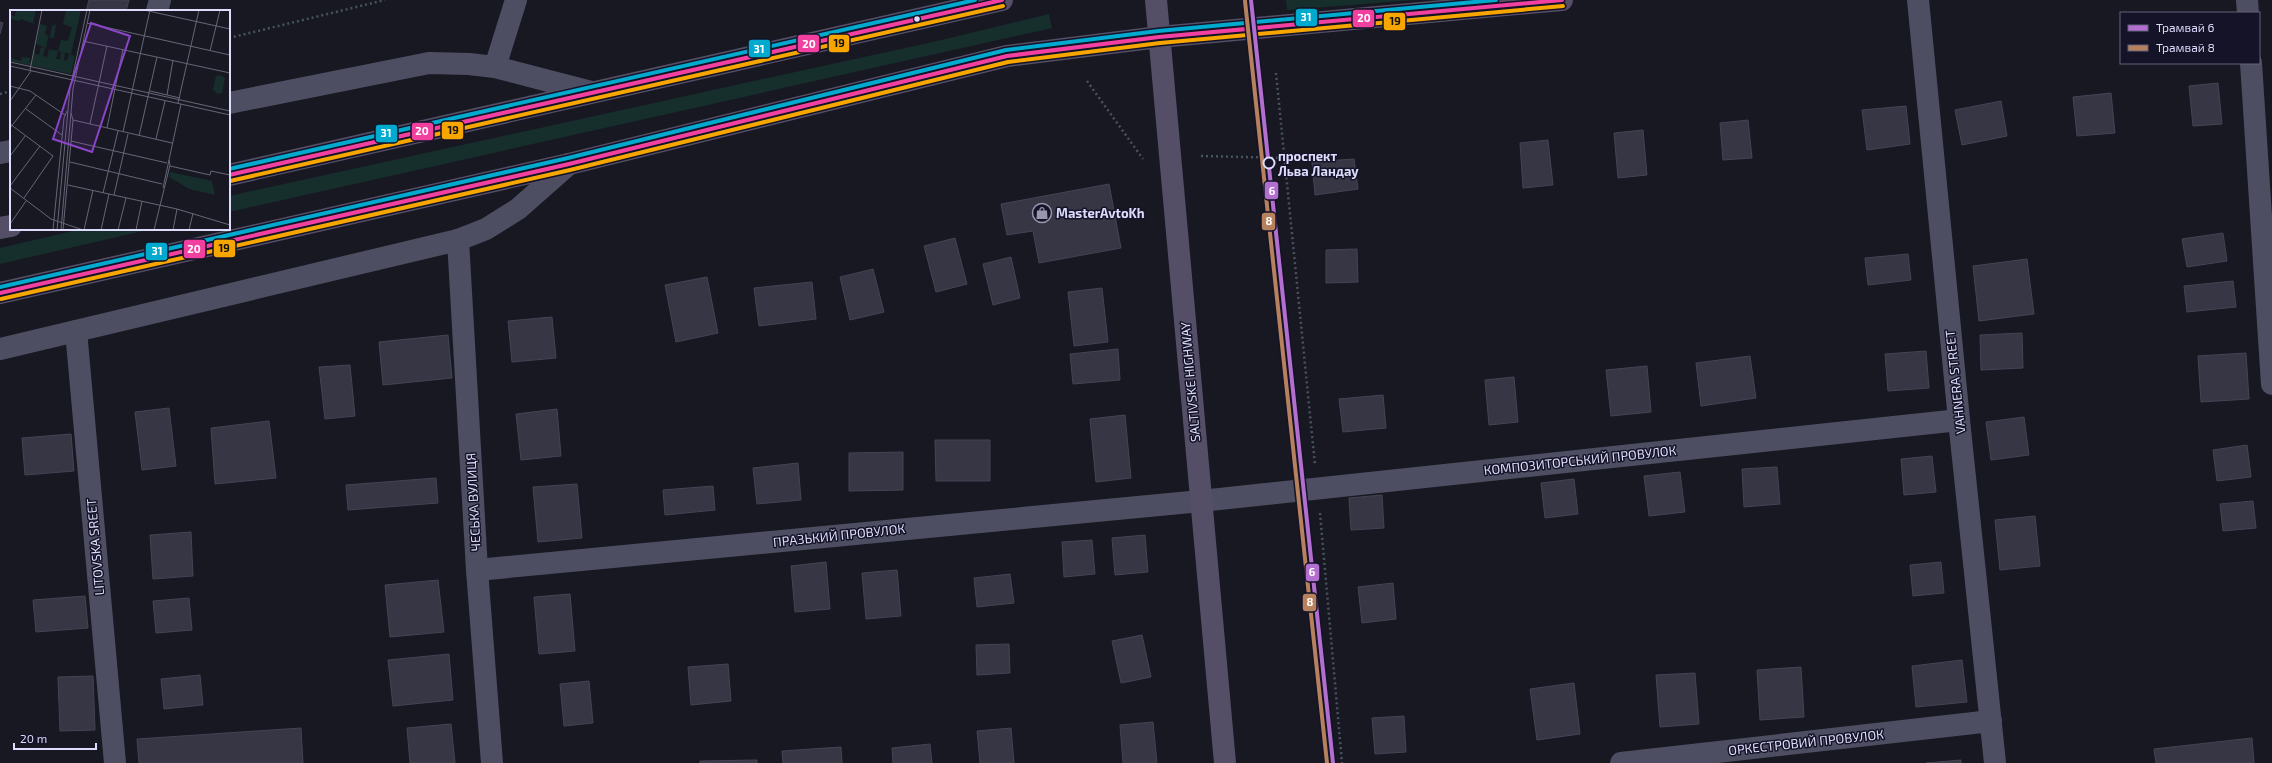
<svg xmlns="http://www.w3.org/2000/svg" width="2272" height="763" viewBox="0 0 2272 763" font-family="'Exo 2',sans-serif">
  <rect width="100%" height="100%" fill="#181822"/>
  <!-- green -->
  <g fill="#162e2c">
    <polygon points="1286,0 1415,0 1287,10"/>
    <polygon points="1049,14 1052,28 229,212 229,196 937,41"/>
    <polygon points="81,229 152,229 0,264 0,248"/>
  </g>
  <!-- building -->
  <g fill="#363644" stroke="#454355">
    <polygon points="89,0 129,0 126,11 86,11"/>
    <polygon points="0,22 3,23 0,34"/>
    <polygon points="2218,83 2222,124 2193,126 2189,86"/>
    <polygon points="2111,93 2115,133 2077,136 2073,97"/>
    <polygon points="2001,101 2007,136 1962,145 1955,110"/>
    <polygon points="1906,106 1910,144 1867,150 1862,110"/>
    <polygon points="1748,120 1752,158 1723,160 1720,123"/>
    <polygon points="1643,130 1647,175 1618,178 1614,133"/>
    <polygon points="1548,140 1553,185 1523,188 1520,143"/>
    <polygon points="1354,159 1358,189 1315,195 1312,162"/>
    <polygon points="1109,184 1121,248 1039,263 1033,231 1007,235 1001,204"/>
    <polygon points="2223,233 2227,261 2187,267 2182,239"/>
    <polygon points="955,238 967,284 936,292 924,246"/>
    <polygon points="1357,249 1358,282 1326,283 1326,250"/>
    <polygon points="1908,254 1911,280 1868,285 1865,258"/>
    <polygon points="1011,257 1020,298 993,305 983,264"/>
    <polygon points="2027,259 2034,314 1979,321 1973,266"/>
    <polygon points="873,269 884,312 850,320 840,277"/>
    <polygon points="707,277 718,333 676,342 665,285"/>
    <polygon points="2233,281 2236,307 2187,312 2184,286"/>
    <polygon points="812,282 816,319 759,326 754,288"/>
    <polygon points="1102,288 1108,342 1074,346 1068,292"/>
    <polygon points="552,317 556,358 512,362 508,321"/>
    <polygon points="2022,333 2023,368 1981,370 1980,335"/>
    <polygon points="448,335 452,378 383,385 379,342"/>
    <polygon points="1118,349 1120,380 1073,384 1070,354"/>
    <polygon points="1926,351 1929,388 1888,391 1885,354"/>
    <polygon points="2246,353 2249,399 2201,402 2198,356"/>
    <polygon points="1750,356 1756,398 1701,406 1696,363"/>
    <polygon points="350,365 355,416 325,419 319,367"/>
    <polygon points="1647,366 1651,412 1611,416 1606,370"/>
    <polygon points="1514,377 1518,422 1489,425 1485,380"/>
    <polygon points="1383,395 1386,428 1343,432 1339,399"/>
    <polygon points="169,408 176,466 142,470 135,412"/>
    <polygon points="557,409 561,456 521,460 516,414"/>
    <polygon points="1125,415 1131,478 1096,482 1090,419"/>
    <polygon points="2024,417 2029,455 1991,460 1986,422"/>
    <polygon points="269,421 276,478 215,484 211,428"/>
    <polygon points="71,434 74,471 25,475 22,438"/>
    <polygon points="935,440 990,440 990,481 936,481"/>
    <polygon points="2247,445 2251,477 2217,481 2213,450"/>
    <polygon points="903,452 903,490 849,491 849,453"/>
    <polygon points="1932,456 1936,492 1904,495 1901,459"/>
    <polygon points="798,463 801,500 757,504 753,468"/>
    <polygon points="1777,467 1780,504 1744,507 1742,469"/>
    <polygon points="1680,472 1685,512 1649,516 1644,476"/>
    <polygon points="436,478 438,503 348,510 346,485"/>
    <polygon points="1574,479 1578,514 1545,518 1541,483"/>
    <polygon points="577,484 582,538 538,542 533,487"/>
    <polygon points="713,486 715,510 665,515 663,490"/>
    <polygon points="1382,495 1384,528 1351,530 1349,498"/>
    <polygon points="2253,501 2256,528 2223,531 2220,504"/>
    <polygon points="2035,516 2040,566 2000,570 1995,520"/>
    <polygon points="191,532 193,576 153,579 150,535"/>
    <polygon points="1145,535 1148,572 1115,575 1112,538"/>
    <polygon points="1092,540 1095,574 1064,577 1062,542"/>
    <polygon points="826,562 830,609 795,612 791,566"/>
    <polygon points="1941,562 1944,593 1913,596 1910,565"/>
    <polygon points="897,570 901,616 866,619 862,573"/>
    <polygon points="1010,574 1014,603 977,607 974,578"/>
    <polygon points="438,580 444,632 390,637 385,585"/>
    <polygon points="1393,583 1396,619 1362,623 1358,587"/>
    <polygon points="570,594 575,651 539,654 534,597"/>
    <polygon points="85,596 88,628 36,632 33,600"/>
    <polygon points="189,598 192,630 156,633 153,601"/>
    <polygon points="1142,635 1151,677 1121,683 1112,641"/>
    <polygon points="1009,644 1010,673 977,675 976,645"/>
    <polygon points="449,654 453,700 393,706 388,660"/>
    <polygon points="1962,660 1967,702 1916,707 1912,666"/>
    <polygon points="728,664 731,701 691,705 688,667"/>
    <polygon points="1801,667 1804,717 1760,720 1757,670"/>
    <polygon points="1695,673 1699,724 1660,727 1656,675"/>
    <polygon points="200,675 203,705 164,709 161,679"/>
    <polygon points="93,676 95,730 60,731 58,677"/>
    <polygon points="589,681 593,723 564,726 560,684"/>
    <polygon points="1574,683 1580,734 1537,740 1530,689"/>
    <polygon points="1404,716 1406,752 1375,754 1372,718"/>
    <polygon points="1153,722 1157,763 1123,763 1120,725"/>
    <polygon points="451,724 455,763 410,763 407,728"/>
    <polygon points="301,728 303,763 139,763 137,739"/>
    <polygon points="1011,728 1014,763 980,763 977,731"/>
    <polygon points="2252,738 2254,763 2156,763 2154,749"/>
    <polygon points="930,744 932,763 893,763 892,748"/>
    <polygon points="841,747 842,763 783,763 782,751"/>
    <polygon points="757,760 757,763 700,763 700,761"/>
    <polygon points="1961,760 1961,763 1926,763"/>
  </g>
  <g fill="none" stroke-linecap="round" stroke-linejoin="round">
    <!-- path -->
    <g stroke="#47545e" stroke-width="2.5" stroke-dasharray="2 3" stroke-linecap="butt">
      <polyline points="229,38 385,0"/>
      <polyline points="1276,73 1315,465"/>
      <polyline points="1087,81 1143,159"/>
      <polyline points="0,94 11,91"/>
      <polyline points="1201,156 1284,158"/>
      <polyline points="1320,513 1342,763"/>
    </g>
    <!-- street -->
    <g stroke="#4e4e62" stroke-width="22">
      <polyline points="1918,0 1959,420 1995,763"/>
      <polyline points="2247,0 2248,13"/>
      <polyline points="157,11 160,0"/>
      <polyline points="2251,63 2272,384"/>
      <polyline points="495,67 516,0"/>
      <polyline points="229,103 429,63 469,64 495,67 591,92"/>
      <polyline points="0,153 11,151"/>
      <polyline points="458,240 477,570 492,763"/>
      <polyline points="76,331 115,763"/>
      <polyline points="0,349 458,240 486,229 518,209 569,164"/>
      <polyline points="477,570 1201,501 1959,420"/>
      <polyline points="1621,763 1991,721"/>
    </g>
    <!-- primary -->
    <g stroke="#544f66" stroke-width="22">
      <polyline points="1156,0 1225,763"/>
      <polyline points="229,175 1002,0"/>
      <polyline points="0,228 11,226"/>
      <polyline points="0,293 569,164 1007,56 1159,37 1562,0"/>
    </g>
    <!-- bus-1 casing -->
    <g stroke="#141327" stroke-width="7">
      <g id="bus-1">
        <polyline points="229,175 1002,0"/>
        <polyline points="0,293 569,164 1007,56 1159,37 1562,0"/>
      </g>
    </g>
    <!-- bus-2 casing -->
    <g stroke="#141327" stroke-width="7">
      <g id="bus-2">
        <polyline points="230,181 1003,6"/>
        <polyline points="1,299 570,170 1008,62 1160,43 1563,6"/>
      </g>
    </g>
    <!-- bus-3 casing -->
    <g stroke="#141327" stroke-width="7">
      <g id="bus-3">
        <polyline points="229,169 975,0"/>
        <polyline points="0,287 568,158 1006,50 1158,31 1496,0"/>
      </g>
    </g>
    <!-- bus-1 -->
    <use href="#bus-1" stroke="#f240a1" stroke-width="4"/>
    <!-- bus-2 -->
    <use href="#bus-2" stroke="#f7a600" stroke-width="4"/>
    <!-- bus-3 -->
    <use href="#bus-3" stroke="#00a9ce" stroke-width="4"/>
    <!-- tram-1 casing -->
    <g stroke="#141327" stroke-width="7">
      <polyline id="tram-1" points="1251,0 1333,763"/>
    </g>
    <!-- tram-2 casing -->
    <g stroke="#141327" stroke-width="7">
      <polyline id="tram-2" points="1245,1 1327,763"/>
    </g>
    <!-- tram-1 -->
    <use href="#tram-1" stroke="#b36fd0" stroke-width="4"/>
    <!-- tram-2 -->
    <use href="#tram-2" stroke="#b6815c" stroke-width="4"/>
  </g>
  <!-- icons -->
  <defs>
    <g id="shop-ring" transform="scale(1)"><circle r="9.5" fill="#141327" stroke="#9897b0" stroke-width="1.5"/><path d="M-5-2.5h2.3a2.7 3.5 0 0 1 5.4 0H5L5.5 6h-11ZM-1.5-2.5h3a1.5 2.3 0 0 0-3 0Z" fill="#9897b0"/></g>
  </defs>
  <g fill-rule="evenodd">
    <use href="#shop-ring" x="1042" y="213"/>
  </g>
  <!-- markers -->
  <circle fill="#dddcfc" stroke="#141327" stroke-width="1.5" cx="917" cy="19" r="3.5"/>
  <circle fill="#141327" stroke="#dddcfc" stroke-width="2" cx="1269" cy="163" r="5.5"/>
  <g text-anchor="middle" dominant-baseline="central" stroke-width="3" stroke-linejoin="round" paint-order="stroke">
    <!-- stop labels -->
    <g font-size="13" font-weight="bold" fill="#dddcfc" stroke="#141327" text-anchor="start">
      <text x="1278" y="156">проспект<tspan x="1278" dy="15">Льва Ландау</tspan></text>
    </g>
    <!-- poi labels -->
    <g font-size="13" font-weight="bold" fill="#dddcfc" stroke="#141327" text-anchor="start">
      <text x="1056" y="213">MasterAvtoKh</text>
    </g>
    <!-- street labels -->
    <g font-size="13" fill="#dddcfc" stroke="#141327">
      <text transform="translate(1190 382) rotate(-95)">SALTIVSKE HIGHWAY</text>
      <text transform="translate(1955 382) rotate(-96)">VAHNERA STREET</text>
      <text transform="translate(1580 460) rotate(-6)">КОМПОЗИТОРСЬКИЙ ПРОВУЛОК</text>
      <text transform="translate(473 502) rotate(-93)">ЧЕСЬКА ВУЛИЦЯ</text>
      <text transform="translate(839 535) rotate(-6)">ПРАЗЬКИЙ ПРОВУЛОК</text>
      <text transform="translate(95 547) rotate(-95)">LITOVSKA SREET</text>
      <text transform="translate(1806 742) rotate(-6)">ОРКЕСТРОВИЙ ПРОВУЛОК</text>
    </g>
  </g>
  <!-- overview -->
  <g transform="translate(10 10)">
    <rect width="220" height="220" fill="#181822"/>
    <path d="M0,0L1,5L5,6L6,0H26L23,12L27,15L11,9L10,11L0,9ZM56,0H71L61,44L48,41L51,30L58,31L62,17L53,14ZM30,14L37,16L35,24L40,27L42,16L46,14L44,28L38,27L36,38L26,34ZM25,36V44L29,45L31,37L35,38L33,46L37,47L39,39L48,41L46,49H50L51,42L55,43L54,50L57,51L59,44L65,46L61,64L0,51V48L11,51L12,47L20,48L19,52L22,53ZM210,65L215,68L212,83L208,84L203,80L206,66ZM160,162L202,171L205,185L179,179L159,167Z" fill="#162e2c"/>
    <path fill="none" stroke="#676679" stroke-width="1" d="M134,0L220,19M77,13L220,45M73,31L220,63M200,41L210,0M0,52L220,101M0,56L220,105M20,60L32,0M0,76L20,81L55,105M140,81L170,88M157,85L163,50M0,91L21,61M168,93L189,0M16,99L52,125M63,110L162,133M0,114L43,146L14,188M80,114L97,36M0,118L26,85M97,118L113,39M113,122L140,0M129,126L147,47M146,129L155,91M61,131L157,153M0,146L16,125M60,152L152,174M160,156L200,165L201,161L220,165M58,175L167,199L220,215M0,176L30,136M0,178L41,209L73,220M153,178L171,94M93,183L108,121M104,185L118,124M0,214L16,191M43,220L54,108L57,101M47,220L60,78L77,0M51,220L63,79L80,0M53,220L63,110L61,103M74,220L83,180M91,220L99,184M108,220L116,188M126,220L132,191M144,220L160,155L159,150M163,220L167,199M179,220L183,203"/>
    <path fill="#8a46c8" fill-opacity="0.15" stroke="#8a46c8" stroke-width="2" d="M81,13L120,26L82,142L43,129Z"/>
    <rect width="220" height="220" fill="none" stroke="#dddcfc" stroke-width="2"/>
  </g>
  <g stroke="#141327" stroke-width="1.5">
    <rect x="1295" y="8" width="23" height="19" rx="4" fill="#00a9ce"/>
    <rect x="1352" y="9" width="23" height="19" rx="4" fill="#f240a1"/>
    <rect x="1383" y="12" width="23" height="19" rx="4" fill="#f7a600"/>
    <rect x="828" y="34" width="22" height="19" rx="4" fill="#f7a600"/>
    <rect x="797" y="34" width="23" height="19" rx="4" fill="#f240a1"/>
    <rect x="748" y="39" width="23" height="19" rx="4" fill="#00a9ce"/>
    <rect x="441" y="121" width="23" height="19" rx="4" fill="#f7a600"/>
    <rect x="411" y="122" width="23" height="19" rx="4" fill="#f240a1"/>
    <rect x="375" y="124" width="23" height="19" rx="4" fill="#00a9ce"/>
    <rect x="1264" y="181" width="15" height="19" rx="4" fill="#b36fd0"/>
    <rect x="1261" y="212" width="15" height="19" rx="4" fill="#b6815c"/>
    <rect x="213" y="239" width="23" height="19" rx="4" fill="#f7a600"/>
    <rect x="183" y="239" width="23" height="20" rx="4" fill="#f240a1"/>
    <rect x="145" y="242" width="23" height="19" rx="4" fill="#00a9ce"/>
    <rect x="1305" y="563" width="15" height="19" rx="4" fill="#b36fd0"/>
    <rect x="1302" y="593" width="15" height="19" rx="4" fill="#b6815c"/>
  </g>
  <g font-size="11" text-anchor="middle" font-weight="bold" fill="#fff">
    <text x="1306" y="21">31</text>
    <text x="1364" y="22">20</text>
    <text x="809" y="48">20</text>
    <text x="759" y="53">31</text>
    <text x="422" y="135">20</text>
    <text x="386" y="137">31</text>
    <text x="1272" y="195">6</text>
    <text x="1269" y="225">8</text>
    <text x="194" y="253">20</text>
    <text x="157" y="255">31</text>
    <text x="1312" y="576">6</text>
    <text x="1310" y="606">8</text>
  </g>
  <g font-size="11" text-anchor="middle" font-weight="bold" fill="#111">
    <text x="1395" y="25">19</text>
    <text x="839" y="47">19</text>
    <text x="453" y="134">19</text>
    <text x="224" y="252">19</text>
  </g>
  <!-- legend -->
  <rect x="2120" y="12" width="140" height="52" fill="#141327" stroke="#64637c"/>
  <rect x="2128" y="25" width="20" height="6" fill="#b36fd0" stroke="#64637c"/>
  <text x="2156" y="32" font-size="12" fill="#dddcfc">Трамвай 6</text>
  <rect x="2128" y="45" width="20" height="6" fill="#b6815c" stroke="#64637c"/>
  <text x="2156" y="52" font-size="12" fill="#dddcfc">Трамвай 8</text>
  <!-- scale -->
  <path d="M14 743v6h82v-6" fill="none" stroke="#dddcfc" stroke-width="2"/>
  <text x="20" y="743" font-size="12" fill="#dddcfc" stroke="#141327" stroke-width="3" paint-order="stroke">20 m</text>
</svg>
